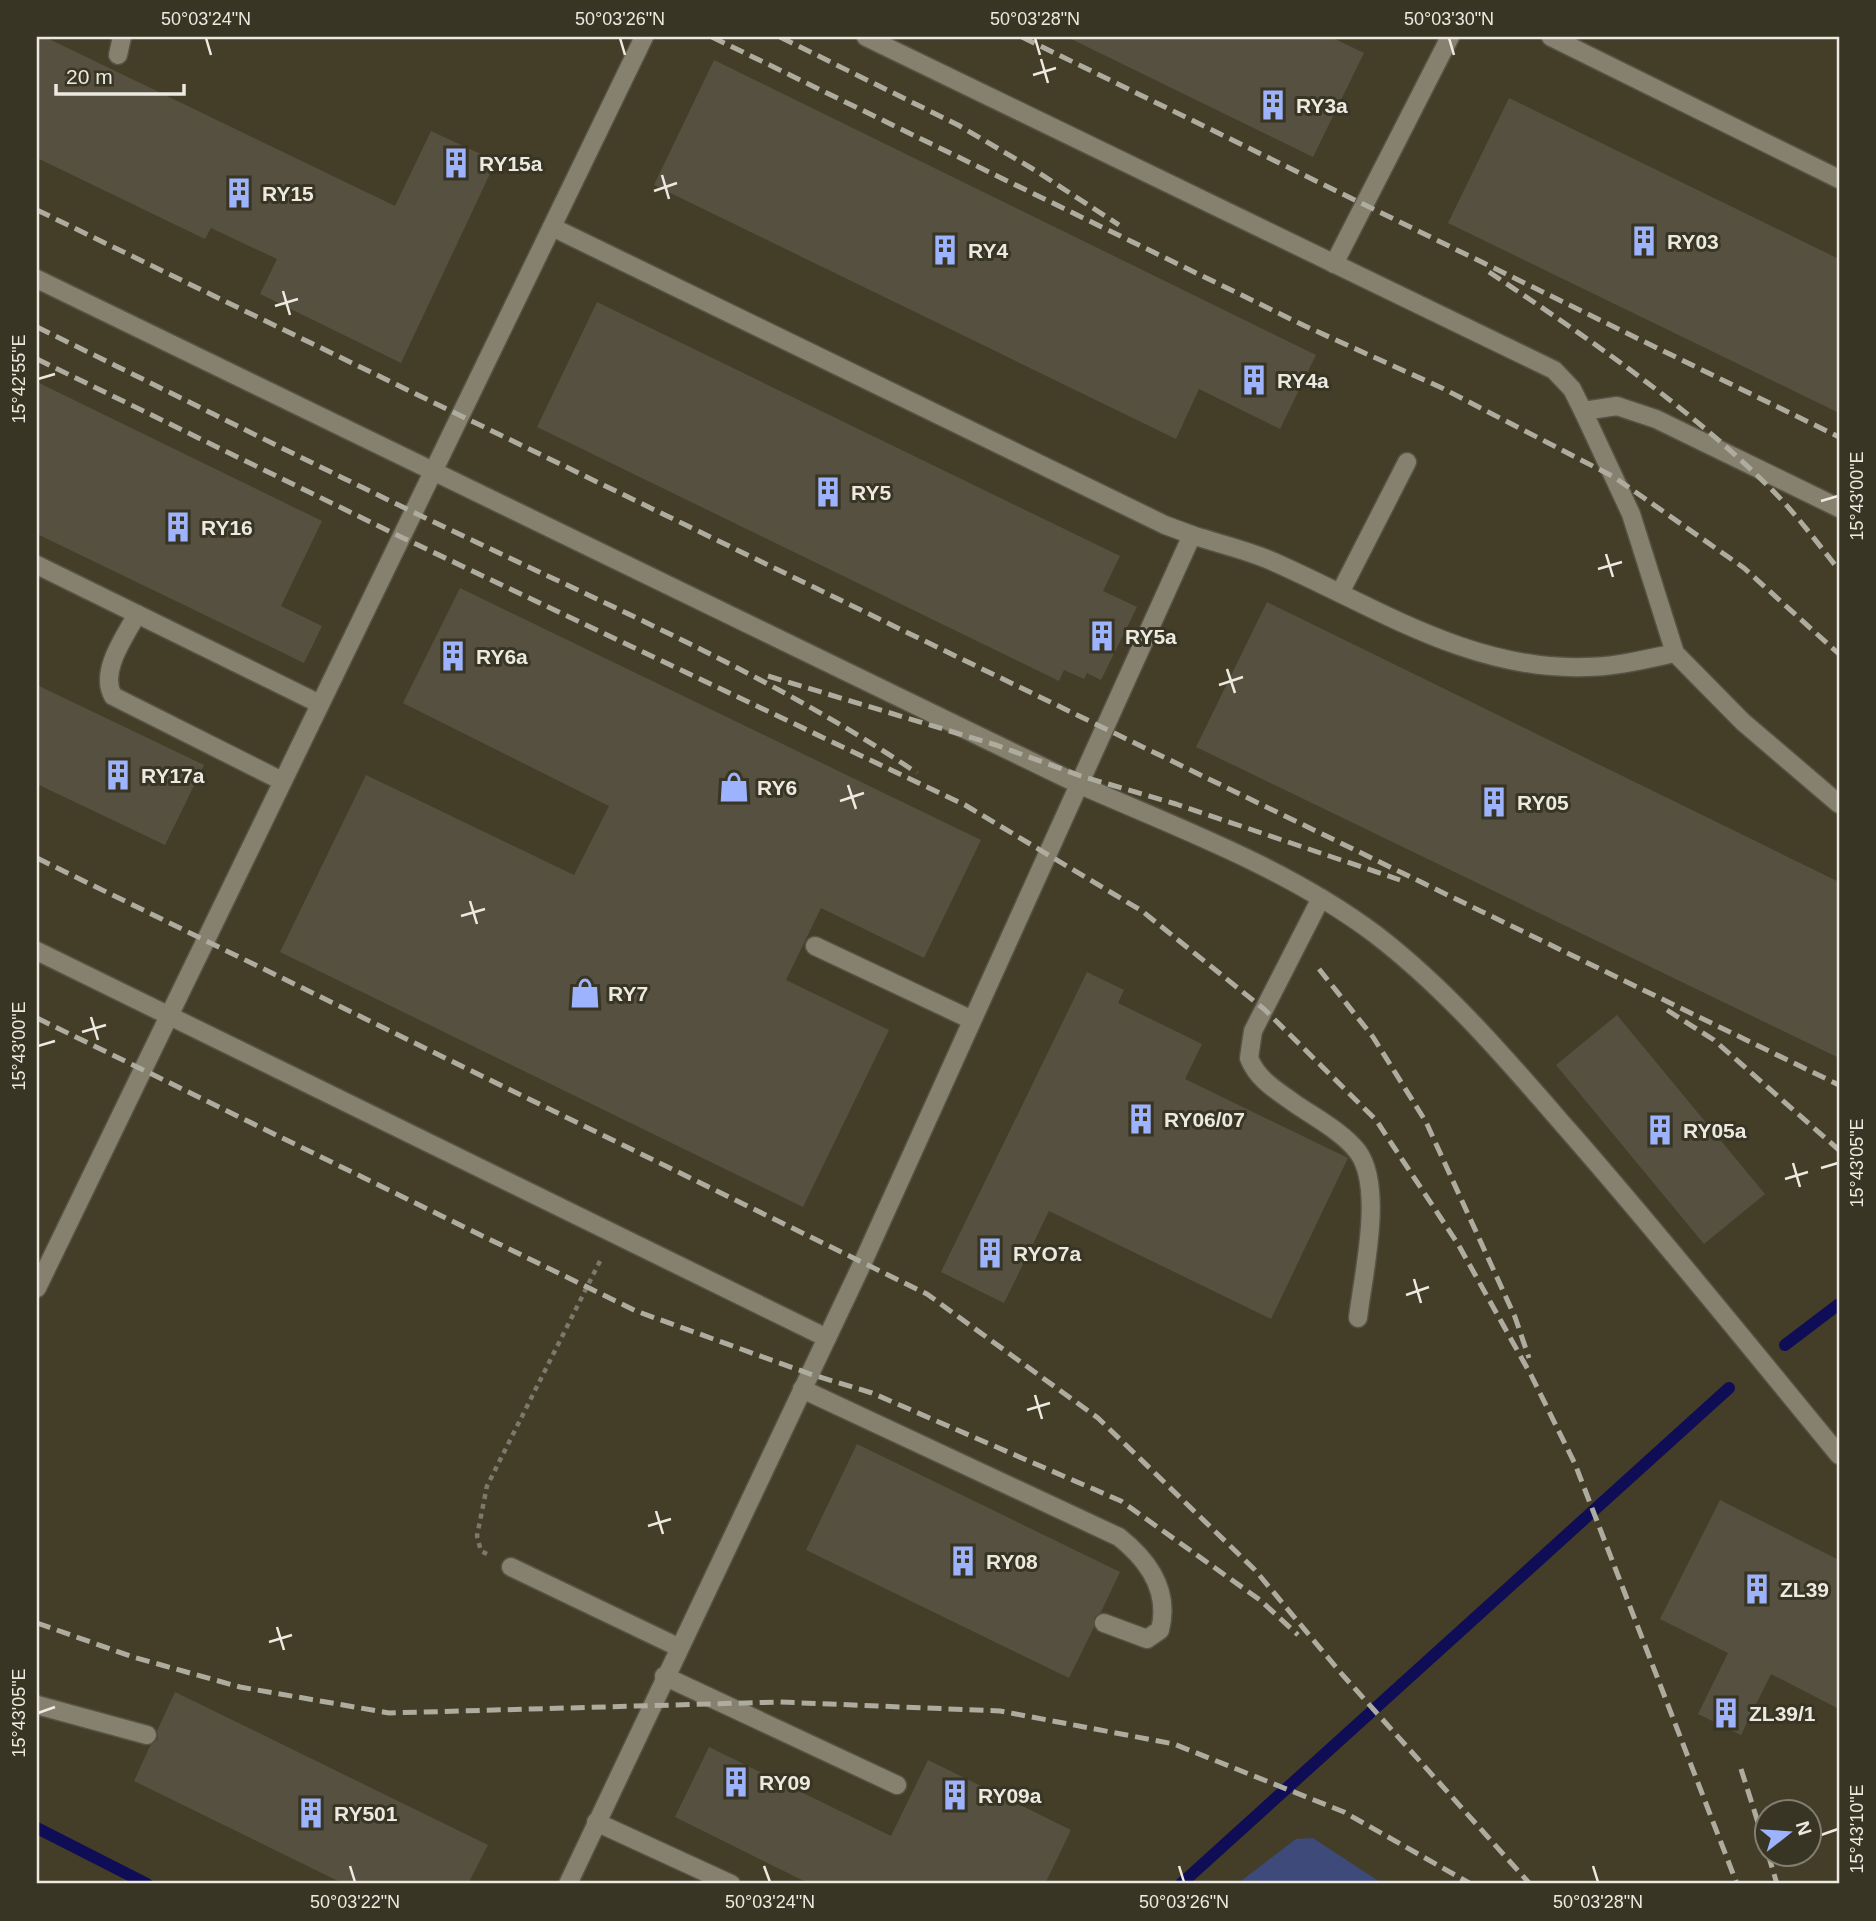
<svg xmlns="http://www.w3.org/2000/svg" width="1876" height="1921" viewBox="0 0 1876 1921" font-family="Arial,sans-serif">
  <rect width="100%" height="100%" fill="#393525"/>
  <!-- built -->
  <path fill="#443e28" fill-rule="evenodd" d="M37,37H1839V1884H37ZM1768,1812H1810V1854H1768Z"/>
  <!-- green -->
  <polygon fill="#3e4a79" points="1313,1838 1383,1884 1237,1884 1296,1839"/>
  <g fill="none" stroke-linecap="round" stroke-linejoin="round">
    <!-- stream -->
    <g stroke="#0e0d55" stroke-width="12">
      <polyline points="1785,1345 1839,1304"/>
      <polyline points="37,1828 147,1884"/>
      <polyline points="1181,1884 1729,1388"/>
    </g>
  </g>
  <!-- building -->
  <g fill="#555040">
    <polygon points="37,37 45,37 395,206 431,131 496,161 401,363 260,294 277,259 211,228 205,239 37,158"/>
    <polygon points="1067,37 1331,37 1364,53 1313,157"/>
    <polygon points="714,60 1316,355 1280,429 1199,389 1176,439 654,185"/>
    <polygon points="1509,98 1839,259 1839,413 1448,223"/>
    <polygon points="597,302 1120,556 1103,591 1137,607 1101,680 1087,673 1084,679 1064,670 1059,681 537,427"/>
    <polygon points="37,382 322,521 281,606 322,626 304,663 37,534"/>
    <polygon points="460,588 981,840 924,958 821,908 786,980 889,1030 803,1207 280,952 366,775 574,875 609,806 403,703"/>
    <polygon points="1267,602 1839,882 1839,1058 1196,747"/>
    <polygon points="37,685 204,765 165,845 37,784"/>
    <polygon points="1087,972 1124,990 1118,1003 1202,1044 1185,1079 1348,1158 1271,1319 1049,1211 1004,1303 941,1272"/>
    <polygon points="1617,1015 1765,1194 1704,1244 1556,1065"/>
    <polygon points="857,1444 1120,1572 1101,1612 1094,1618 1094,1627 1069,1678 806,1550"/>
    <polygon points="1720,1500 1839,1560 1839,1709 1771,1674 1741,1735 1698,1714 1728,1653 1660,1619"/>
    <polygon points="175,1692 488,1845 468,1884 344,1884 134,1781 150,1746 158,1739 157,1731"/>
    <polygon points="709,1747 891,1836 928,1760 1071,1830 1045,1884 810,1884 675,1817"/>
  </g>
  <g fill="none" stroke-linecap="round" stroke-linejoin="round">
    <!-- lane casing -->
    <g stroke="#565245" stroke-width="21">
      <g id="lane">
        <polyline points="866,37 1554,370 1572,389 1583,411 1631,514 1675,653 1743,722 1839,804"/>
        <polyline points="1551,37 1839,179"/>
        <polyline points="118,55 122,37"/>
        <polyline points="552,227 1165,525 1192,535"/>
        <polyline points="1334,264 1450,37"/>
        <path d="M37,279L1078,784C1178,828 1287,868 1375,934C1448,990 1508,1061 1568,1130C1661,1236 1749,1346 1839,1455"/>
        <polyline points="1583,411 1617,406 1656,419 1839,508"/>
        <polyline points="37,565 320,704"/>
        <polyline points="1340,593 1407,462"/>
        <path d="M137,614C125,637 99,671 113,696L282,781"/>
        <path d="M1321,898L1253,1031L1249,1058C1257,1079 1276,1090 1294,1103C1314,1117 1343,1132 1358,1152C1384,1188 1363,1275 1358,1318"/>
        <polyline points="815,946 972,1020"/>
        <polyline points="37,951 827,1338"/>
        <polyline points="37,1288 644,37"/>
        <path d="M802,1389L1119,1537C1148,1560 1170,1591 1160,1630L1147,1639L1104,1623"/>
        <polyline points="511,1567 678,1647"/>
        <polyline points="664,1676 897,1785"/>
        <polyline points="37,1705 147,1735"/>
        <polyline points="596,1822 731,1884"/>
        <path d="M568,1884L863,1262L1192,535C1219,544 1248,550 1274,562C1374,606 1471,671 1585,667C1615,667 1646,659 1675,653"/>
      </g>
    </g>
    <!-- path -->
    <polyline stroke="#7c786b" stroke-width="4.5" stroke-dasharray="5 5" stroke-linecap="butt" points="487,1554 481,1551 477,1536 487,1486 601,1259"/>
    <!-- lane -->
    <use href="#lane" stroke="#86816f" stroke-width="18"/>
    <!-- rail -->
    <g stroke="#aeab9f" stroke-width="5" stroke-dasharray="14 7" stroke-linecap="butt">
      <polyline points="712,37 1305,326 1442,388 1614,477 1744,568 1839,654"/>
      <polyline points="780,37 958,125 1033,169 1119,225"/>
      <polyline points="1022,37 1839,437"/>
      <polyline points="37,210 1839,1085"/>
      <path d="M1489,272C1586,337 1684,403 1767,485C1793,510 1816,541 1839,570"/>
      <path d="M37,327C184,399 330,473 478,543C627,614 779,680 917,773"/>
      <polyline points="37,359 401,537 965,805 1142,911 1264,1009 1376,1120 1458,1244 1531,1375 1575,1464 1737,1884"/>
      <polyline points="768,676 996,745 1081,776 1176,804 1400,880"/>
      <polyline points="37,858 927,1294 1098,1418 1255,1570 1340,1672 1530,1884"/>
      <polyline points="1319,969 1373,1037 1426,1122 1515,1317 1529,1358"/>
      <polyline points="1667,1010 1714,1040 1839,1150"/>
      <polyline points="37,1018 636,1311 810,1374 872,1393 1121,1501 1260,1600 1298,1635"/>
      <polyline points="37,1623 133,1657 240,1687 389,1713 780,1702 1000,1711 1174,1744 1344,1812 1471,1884"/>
      <polyline points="1741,1769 1768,1854"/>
      <polyline points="1768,1854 1777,1884"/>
    </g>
  </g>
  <!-- ticks -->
  <path fill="none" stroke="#eceae0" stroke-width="2.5" d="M206,38L211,55M620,38L625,55M1035,38L1040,55M1449,38L1454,55M1041,59L1048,83M1033,75L1056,68M662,175L669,199M654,191L677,183M283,291L290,315M275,306L298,299M38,379L55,374M1821,501L1838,496M1606,554L1613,577M1598,569L1622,562M1227,669L1235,693M1219,685L1243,677M848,785L856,809M840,801L864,793M470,901L477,924M461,916L485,909M91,1017L98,1040M82,1032L106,1025M38,1046L55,1041M1793,1163L1800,1187M1821,1168L1838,1163M1785,1179L1808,1172M1414,1279L1421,1303M1406,1295L1429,1287M1035,1395L1042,1419M1027,1410L1050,1403M656,1511L663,1534M648,1526L671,1519M277,1627L284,1650M269,1642L292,1635M38,1713L55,1707M1821,1835L1838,1829M350,1866L355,1882M764,1866L770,1882M1179,1866L1184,1882M1593,1866L1598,1882"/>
  <!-- icons -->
  <defs>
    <g id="building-bare" transform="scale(2.415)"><path d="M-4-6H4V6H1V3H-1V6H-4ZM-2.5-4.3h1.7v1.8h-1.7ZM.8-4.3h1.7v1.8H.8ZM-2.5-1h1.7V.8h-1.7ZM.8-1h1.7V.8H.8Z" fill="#9eb3fd" stroke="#393525" stroke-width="2.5" paint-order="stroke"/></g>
    <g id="shop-bare" transform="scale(2.415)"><path d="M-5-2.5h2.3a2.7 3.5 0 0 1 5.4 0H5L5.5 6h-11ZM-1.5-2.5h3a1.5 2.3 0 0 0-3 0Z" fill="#9eb3fd" stroke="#393525" stroke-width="2.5" paint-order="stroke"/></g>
  </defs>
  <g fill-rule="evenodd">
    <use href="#building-bare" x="1273" y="105"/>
    <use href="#building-bare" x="456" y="163"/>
    <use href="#building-bare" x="239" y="193"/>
    <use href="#building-bare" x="1644" y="241"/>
    <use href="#building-bare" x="945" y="250"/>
    <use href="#building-bare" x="1254" y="380"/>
    <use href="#building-bare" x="828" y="492"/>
    <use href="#building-bare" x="178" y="527"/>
    <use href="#building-bare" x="1102" y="636"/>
    <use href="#building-bare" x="453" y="656"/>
    <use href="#building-bare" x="118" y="775"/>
    <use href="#shop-bare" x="734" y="787"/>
    <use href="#building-bare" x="1494" y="802"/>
    <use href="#shop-bare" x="585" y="993"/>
    <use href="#building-bare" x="1141" y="1119"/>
    <use href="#building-bare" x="1660" y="1130"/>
    <use href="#building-bare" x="990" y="1253"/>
    <use href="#building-bare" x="963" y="1561"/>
    <use href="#building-bare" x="1757" y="1589"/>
    <use href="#building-bare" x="1726" y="1713"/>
    <use href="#building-bare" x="736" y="1782"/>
    <use href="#building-bare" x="955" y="1795"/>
    <use href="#building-bare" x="311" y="1813"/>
  </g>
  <g text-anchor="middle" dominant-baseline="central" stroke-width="6" stroke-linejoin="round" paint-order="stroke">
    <!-- poi labels -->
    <g font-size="21" font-weight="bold" fill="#eceae0" stroke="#393525" text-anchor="start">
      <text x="1296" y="105">RY3a</text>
      <text x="479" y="163">RY15a</text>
      <text x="262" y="193">RY15</text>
      <text x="1667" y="241">RY03</text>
      <text x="968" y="250">RY4</text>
      <text x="1277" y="380">RY4a</text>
      <text x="851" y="492">RY5</text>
      <text x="201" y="527">RY16</text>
      <text x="1125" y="636">RY5a</text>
      <text x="476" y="656">RY6a</text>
      <text x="141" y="775">RY17a</text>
      <text x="757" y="787">RY6</text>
      <text x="1517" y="802">RY05</text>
      <text x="608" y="993">RY7</text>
      <text x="1164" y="1119">RY06/07</text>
      <text x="1683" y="1130">RY05a</text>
      <text x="1013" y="1253">RYO7a</text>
      <text x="986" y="1561">RY08</text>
      <text x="1780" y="1589">ZL39</text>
      <text x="1749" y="1713">ZL39/1</text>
      <text x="759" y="1782">RY09</text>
      <text x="978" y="1795">RY09a</text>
      <text x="334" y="1813">RY501</text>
    </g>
  </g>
  <!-- border -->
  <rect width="1876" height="1921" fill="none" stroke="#393525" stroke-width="77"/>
  <!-- north arrow -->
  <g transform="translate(1788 1833) rotate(73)"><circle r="33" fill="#393525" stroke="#817d70" stroke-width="2"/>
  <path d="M0-5L12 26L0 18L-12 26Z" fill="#9eb3fd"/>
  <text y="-10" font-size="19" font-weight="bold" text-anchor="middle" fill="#eceae0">N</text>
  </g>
  <!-- scale -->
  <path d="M56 84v10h128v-10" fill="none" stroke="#eceae0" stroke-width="3.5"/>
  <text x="66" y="84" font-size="21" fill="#eceae0" stroke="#393525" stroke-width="5" paint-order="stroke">20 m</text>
  <rect x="38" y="38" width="1800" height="1844" fill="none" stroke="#eceae0" stroke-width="2.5"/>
  <g font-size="18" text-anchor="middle" fill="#eceae0">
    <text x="206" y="25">50°03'24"N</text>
    <text x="620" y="25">50°03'26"N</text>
    <text x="1035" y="25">50°03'28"N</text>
    <text x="1449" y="25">50°03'30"N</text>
    <text transform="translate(19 379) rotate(-90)" y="6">15°42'55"E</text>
    <text transform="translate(1857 496) rotate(-90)" y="6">15°43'00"E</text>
    <text transform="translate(19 1046) rotate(-90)" y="6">15°43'00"E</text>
    <text transform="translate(1857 1163) rotate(-90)" y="6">15°43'05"E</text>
    <text transform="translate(19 1713) rotate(-90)" y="6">15°43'05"E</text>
    <text transform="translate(1857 1829) rotate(-90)" y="6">15°43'10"E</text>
    <text x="355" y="1908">50°03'22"N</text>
    <text x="770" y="1908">50°03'24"N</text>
    <text x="1184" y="1908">50°03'26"N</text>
    <text x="1598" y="1908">50°03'28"N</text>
  </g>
</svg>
